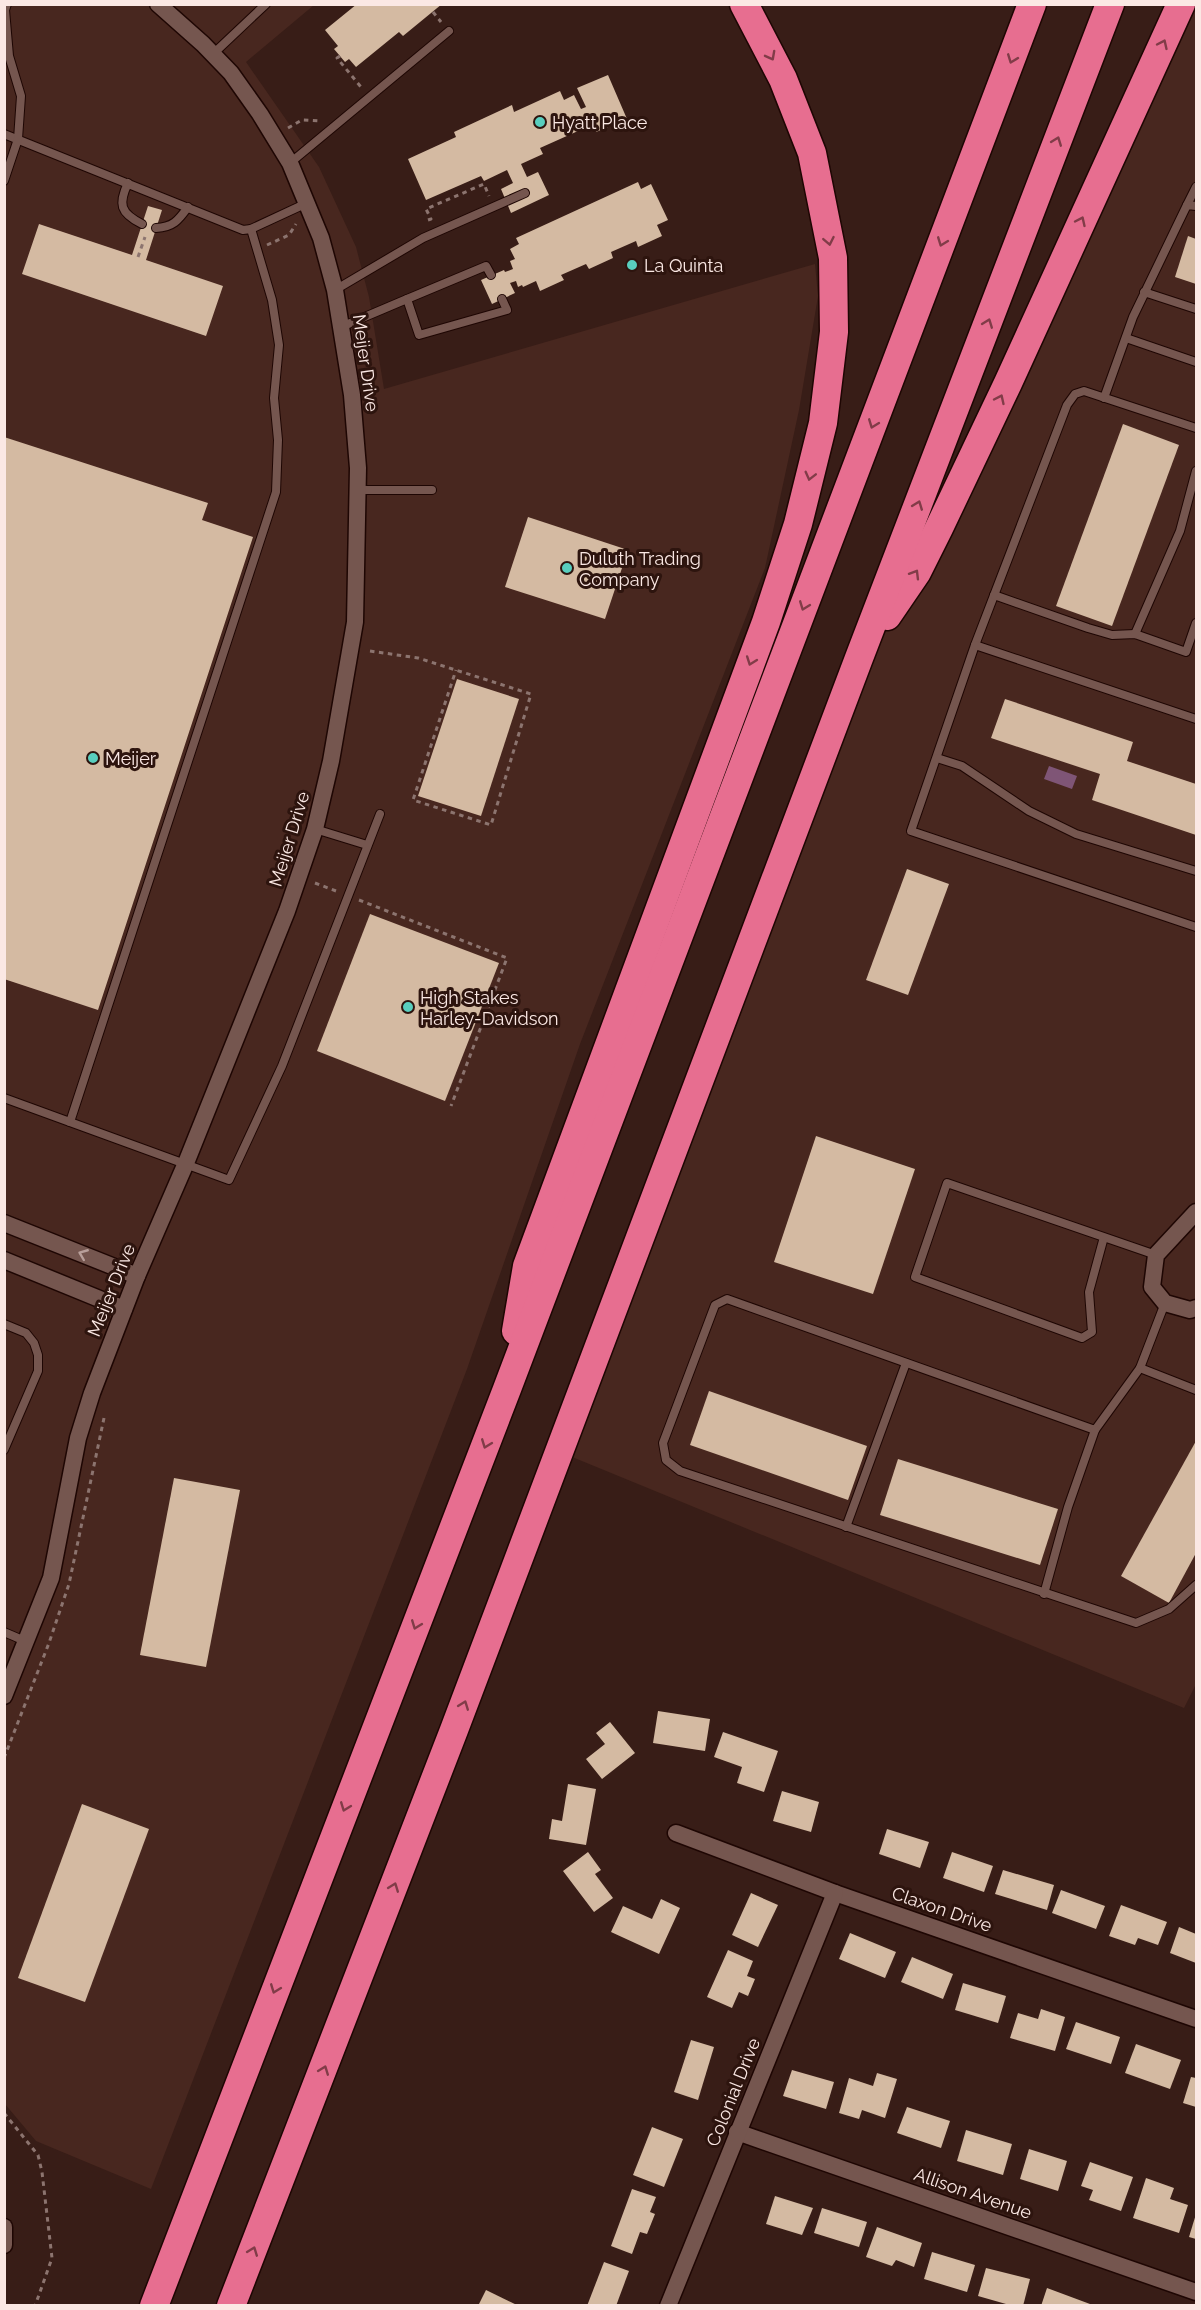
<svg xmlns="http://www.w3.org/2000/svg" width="1201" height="2310" viewBox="0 0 1201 2310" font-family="Raleway,sans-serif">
  <rect width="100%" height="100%" fill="#381d17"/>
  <!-- built -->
  <g fill="#48271f">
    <polygon points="4,5 314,5 246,62 319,167 356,247 369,297 384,389 815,264 818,296 799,410 765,568 580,1044 467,1369 151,2189 36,2141 5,2104"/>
    <polygon points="1181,5 1196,5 1196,1684 1184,1708 560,1452 859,658"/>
  </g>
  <!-- water -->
  <polygon fill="#7f5576" points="1049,766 1077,776 1072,789 1044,779"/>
  <!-- building -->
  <g fill="#d4baa2">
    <polygon points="357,4 442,4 403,36 399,32 356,67 349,59 345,62 334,49 338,46 325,30"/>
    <polygon points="608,75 627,119 596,132 589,116 584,118 585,120 575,124 578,131 540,148 543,154 521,164 527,177 538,172 549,195 511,213 501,189 513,183 507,170 484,181 481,176 426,200 408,159 456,137 454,132 512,105 514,112 560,91 564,100 574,95 581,109 586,107 577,88"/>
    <polygon points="638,182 641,189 651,184 668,220 657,225 662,236 638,247 636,241 611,252 613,258 589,269 586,264 561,275 564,280 540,291 536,281 523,287 522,285 518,287 516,281 510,283 515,293 492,304 481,280 504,270 505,272 513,269 510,261 515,259 510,249 519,244 516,238"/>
    <polygon points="148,206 162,210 146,260 223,286 206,336 22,274 39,224 132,255"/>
    <polygon points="1188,236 1196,239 1196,284 1175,277"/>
    <polygon points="1123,424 1179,445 1112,626 1056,606"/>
    <polygon points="4,437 208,503 202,520 253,537 98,1010 4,979"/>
    <polygon points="528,517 628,550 605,619 505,587"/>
    <polygon points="457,679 519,699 481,816 418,796"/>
    <polygon points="1005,699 1133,742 1127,761 1196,784 1196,835 1092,800 1100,774 991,738"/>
    <polygon points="907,869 949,884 908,995 866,980"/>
    <polygon points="370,914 499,963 445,1101 317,1051"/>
    <polygon points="816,1136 915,1169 873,1294 774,1262"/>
    <polygon points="709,1391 867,1446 848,1500 690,1445"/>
    <polygon points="1196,1441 1196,1553 1169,1603 1121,1576"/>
    <polygon points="898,1459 1058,1509 1040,1565 880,1515"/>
    <polygon points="174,1478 240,1490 206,1667 140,1655"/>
    <polygon points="658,1711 710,1719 705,1751 653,1743"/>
    <polygon points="610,1722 635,1753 602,1779 586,1759 605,1744 596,1733"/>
    <polygon points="723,1732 778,1751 764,1792 737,1783 742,1767 714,1757"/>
    <polygon points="568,1784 596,1789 586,1845 549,1839 552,1819 562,1821"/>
    <polygon points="782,1791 819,1802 811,1832 773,1821"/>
    <polygon points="82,1804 149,1829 85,2002 18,1978"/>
    <polygon points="887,1829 929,1842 920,1868 879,1854"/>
    <polygon points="588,1852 601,1870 595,1874 613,1898 594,1912 563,1871"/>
    <polygon points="952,1852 993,1866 984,1892 943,1878"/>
    <polygon points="1003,1870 1054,1885 1047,1910 995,1894"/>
    <polygon points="1061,1890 1105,1906 1096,1929 1052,1913"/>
    <polygon points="751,1893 778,1905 758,1947 732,1935"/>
    <polygon points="661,1899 680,1908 659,1954 611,1932 623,1906 652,1919"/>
    <polygon points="1121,1905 1167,1922 1158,1945 1138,1938 1135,1945 1109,1936"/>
    <polygon points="1179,1927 1196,1934 1196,1963 1170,1953"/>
    <polygon points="850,1933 896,1952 885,1978 839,1959"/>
    <polygon points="728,1950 753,1961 747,1976 755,1979 748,1996 739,1992 732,2008 707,1997"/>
    <polygon points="912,1957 953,1974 943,1999 901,1982"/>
    <polygon points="963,1983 1006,1996 998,2023 955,2010"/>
    <polygon points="1041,2009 1065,2017 1055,2051 1010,2038 1018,2013 1038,2019"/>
    <polygon points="1076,2022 1120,2037 1111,2064 1066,2049"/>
    <polygon points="691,2040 714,2047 698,2100 674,2092"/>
    <polygon points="1136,2044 1181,2060 1170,2089 1125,2073"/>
    <polygon points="792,2070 834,2082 826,2109 783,2096"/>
    <polygon points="877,2073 897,2079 885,2118 862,2110 859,2119 839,2113 849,2078 873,2086"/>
    <polygon points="1191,2077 1196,2078 1196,2107 1183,2103"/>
    <polygon points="907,2107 950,2121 941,2148 897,2133"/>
    <polygon points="652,2127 683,2139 664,2187 633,2175"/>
    <polygon points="966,2130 1012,2144 1003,2175 957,2161"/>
    <polygon points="1029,2149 1067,2161 1058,2191 1020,2179"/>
    <polygon points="1090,2162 1133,2177 1121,2211 1089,2200 1093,2190 1081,2186"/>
    <polygon points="1146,2178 1174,2188 1170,2199 1188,2205 1179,2233 1133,2218"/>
    <polygon points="632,2189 656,2197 650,2212 655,2214 647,2234 640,2232 632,2254 611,2246"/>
    <polygon points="775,2196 813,2208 802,2235 766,2224"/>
    <polygon points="822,2208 867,2222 859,2247 814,2233"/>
    <polygon points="1196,2214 1196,2239 1189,2237"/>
    <polygon points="877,2227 922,2243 914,2267 896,2260 892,2266 866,2257"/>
    <polygon points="932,2252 975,2265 967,2292 924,2279"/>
    <polygon points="604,2262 629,2271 616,2306 587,2306"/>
    <polygon points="986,2268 1030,2279 1023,2306 1013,2306 978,2296"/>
    <polygon points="1047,2288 1090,2304 1089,2306 1041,2306"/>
    <polygon points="486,2290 519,2306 478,2306"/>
  </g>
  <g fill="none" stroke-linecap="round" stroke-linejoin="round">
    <!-- service casing -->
    <g stroke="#1e0603" stroke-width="10">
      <g id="service">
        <polyline points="213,54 266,4"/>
        <polyline points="4,134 243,230 251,229 272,300 279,345 274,398 278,440 276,492 70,1122"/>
        <polyline points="290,163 449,31"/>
        <polyline points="4,181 18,139 21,96 9,56 5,10 7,4"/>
        <path d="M128,183C118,204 120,213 142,224"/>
        <polyline points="1187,205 1196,187"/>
        <path d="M156,228C173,227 178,221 188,207"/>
        <polyline points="251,229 307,203"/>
        <polyline points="335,290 423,238 525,193"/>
        <polyline points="1144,292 1196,309"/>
        <polyline points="407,299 486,266 491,275"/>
        <polyline points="341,327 407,299 419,335 507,310 502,299"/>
        <polyline points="1126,338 1196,362"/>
        <polyline points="1104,398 1133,317 1187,205 1196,206"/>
        <polyline points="1196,428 1084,391 1075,394 1067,405 975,645 911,831 1196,927"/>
        <polyline points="358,490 432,490"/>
        <polyline points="994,595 1088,628 1112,635 1135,634 1186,652 1196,623"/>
        <polyline points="1135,634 1180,531 1196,471"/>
        <polyline points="975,645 1196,719"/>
        <polyline points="937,758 962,766 1029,811 1076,834 1196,871"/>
        <polyline points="315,829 367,845"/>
        <polyline points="4,1098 229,1180 282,1066 380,814"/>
        <polyline points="1104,1237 1089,1292 1092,1332 1082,1338 915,1277 947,1183 1156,1255"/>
        <polyline points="1165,1303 1140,1368 1095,1430 727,1299 715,1305 663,1443 666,1460 680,1471 1136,1623 1169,1609 1196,1585"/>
        <polyline points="4,1324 26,1333 34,1343 38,1355 38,1371 4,1450"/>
        <polyline points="1140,1368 1196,1390"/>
        <polyline points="846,1527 906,1363"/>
        <polyline points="1044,1594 1068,1507 1095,1430"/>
        <polyline points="4,1632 25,1641"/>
      </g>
    </g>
    <!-- minor casing -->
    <g stroke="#1e0603" stroke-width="19">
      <g id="minor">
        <polyline points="1196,1212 1156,1255 1152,1287 1165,1303 1190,1310 1196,1308"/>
        <polyline points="4,1223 137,1276"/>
        <polyline points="4,1260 124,1309"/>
        <polyline points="4,1696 51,1578 78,1438 92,1393 137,1276 186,1163 287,911 315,829 331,761 355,622 358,468 352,395 335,290 321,238 290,163 260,114 231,73 203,44 158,4"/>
        <polyline points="676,1833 835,1893 1196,2019"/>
        <polyline points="737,2132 1196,2292"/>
        <polyline points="4,2227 4,2245"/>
        <polyline points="668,2306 835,1893"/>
      </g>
    </g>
    <!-- motorway casing -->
    <g stroke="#1e0603" stroke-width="31">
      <g id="motorway">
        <polyline points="887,616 917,572 939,528 1008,383 1181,4"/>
        <polyline points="516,1331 527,1266 766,622 798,524 823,423 834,332 833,258 812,153 783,79 744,4"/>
        <polyline points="154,2306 507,1389 1032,4"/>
        <polyline points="231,2306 454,1730 859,658 1110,4"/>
      </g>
    </g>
    <!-- path -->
    <g stroke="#8c746f" stroke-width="3" stroke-dasharray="4.5 4.5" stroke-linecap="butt">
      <polyline points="433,12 441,22"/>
      <polyline points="340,56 337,58 361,87 359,88"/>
      <polyline points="288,128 302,120 320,121"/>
      <polyline points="428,220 431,219 426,209 484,184 489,196"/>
      <polyline points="267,245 289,235 296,224"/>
      <polyline points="138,257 145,237"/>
      <polyline points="370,651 418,658 531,694 491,825 413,800 456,670"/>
      <polyline points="315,883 336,891"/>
      <polyline points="359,900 507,958 451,1106"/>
      <polyline points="4,1758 49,1643 69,1584 104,1418"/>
      <polyline points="4,2113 38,2155 42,2172 52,2258 35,2306"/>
    </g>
    <!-- service -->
    <use href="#service" stroke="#75564f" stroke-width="8"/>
    <!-- minor -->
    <use href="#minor" stroke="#75564f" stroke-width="16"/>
    <!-- motorway -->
    <use href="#motorway" stroke="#e76e90" stroke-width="28"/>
  </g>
  <!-- one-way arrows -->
  <defs><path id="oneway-chevron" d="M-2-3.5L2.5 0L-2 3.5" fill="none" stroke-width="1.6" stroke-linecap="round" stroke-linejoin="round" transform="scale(1.5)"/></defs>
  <g stroke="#813c48">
    <use href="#oneway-chevron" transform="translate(1163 44) rotate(-65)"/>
    <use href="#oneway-chevron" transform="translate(771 56) rotate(62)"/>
    <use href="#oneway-chevron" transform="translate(1012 59) rotate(111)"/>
    <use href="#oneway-chevron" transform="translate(1057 141) rotate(-69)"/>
    <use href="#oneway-chevron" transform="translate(1081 221) rotate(-65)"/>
    <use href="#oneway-chevron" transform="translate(829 241) rotate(79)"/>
    <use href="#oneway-chevron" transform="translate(942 242) rotate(111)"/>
    <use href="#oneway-chevron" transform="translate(988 323) rotate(-69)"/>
    <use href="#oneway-chevron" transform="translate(1000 399) rotate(-65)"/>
    <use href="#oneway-chevron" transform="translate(873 424) rotate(111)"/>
    <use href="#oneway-chevron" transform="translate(810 476) rotate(104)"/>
    <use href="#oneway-chevron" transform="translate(918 505) rotate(-69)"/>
    <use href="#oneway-chevron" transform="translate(915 574) rotate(-59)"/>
    <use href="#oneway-chevron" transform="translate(804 606) rotate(111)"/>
    <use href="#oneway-chevron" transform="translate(751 661) rotate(110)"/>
    <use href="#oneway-chevron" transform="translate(486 1444) rotate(111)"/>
    <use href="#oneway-chevron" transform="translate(416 1625) rotate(111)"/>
    <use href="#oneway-chevron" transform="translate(464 1705) rotate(-69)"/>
    <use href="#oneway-chevron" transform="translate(345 1807) rotate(111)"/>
    <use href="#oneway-chevron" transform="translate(394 1887) rotate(-69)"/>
    <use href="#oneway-chevron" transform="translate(275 1989) rotate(111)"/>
    <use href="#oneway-chevron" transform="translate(324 2070) rotate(-69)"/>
    <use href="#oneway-chevron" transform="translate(253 2251) rotate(-69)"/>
  </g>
  <use stroke="#b89f9a" href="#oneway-chevron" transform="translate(83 1254) rotate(-158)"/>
  <!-- markers -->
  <g fill="#59cebe" stroke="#2d140e" stroke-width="2">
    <circle cx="540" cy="122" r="6"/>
    <circle cx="632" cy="265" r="6"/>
    <circle cx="567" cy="568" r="6"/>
    <circle cx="93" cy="758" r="6"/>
    <circle cx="408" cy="1007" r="6"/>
  </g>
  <g text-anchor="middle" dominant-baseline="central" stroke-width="6" stroke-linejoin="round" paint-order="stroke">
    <!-- poi labels -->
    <g font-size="18" fill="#fbe8e4" stroke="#2d140e" text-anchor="start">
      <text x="552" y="122">Hyatt Place</text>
      <text x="644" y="265">La Quinta</text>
      <text x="579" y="558">Duluth Trading<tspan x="579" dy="21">Company</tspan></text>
      <text x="105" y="758">Meijer</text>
      <text x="420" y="997">High Stakes<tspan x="420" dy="21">Harley-Davidson</tspan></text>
    </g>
    <!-- street labels -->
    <g font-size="18" fill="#fbe8e4" stroke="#2d140e">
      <text transform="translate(366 363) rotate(82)">Meijer Drive</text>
      <text transform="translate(289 839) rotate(-73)">Meijer Drive</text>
      <text transform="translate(111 1290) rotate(-68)">Meijer Drive</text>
      <text transform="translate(942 1909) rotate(19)">Claxon Drive</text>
      <text transform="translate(733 2092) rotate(-68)">Colonial Drive</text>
      <text transform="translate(973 2193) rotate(19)">Allison Avenue</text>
    </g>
  </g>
  <!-- border -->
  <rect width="1201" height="2310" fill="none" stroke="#fbe8e4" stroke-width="12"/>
</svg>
